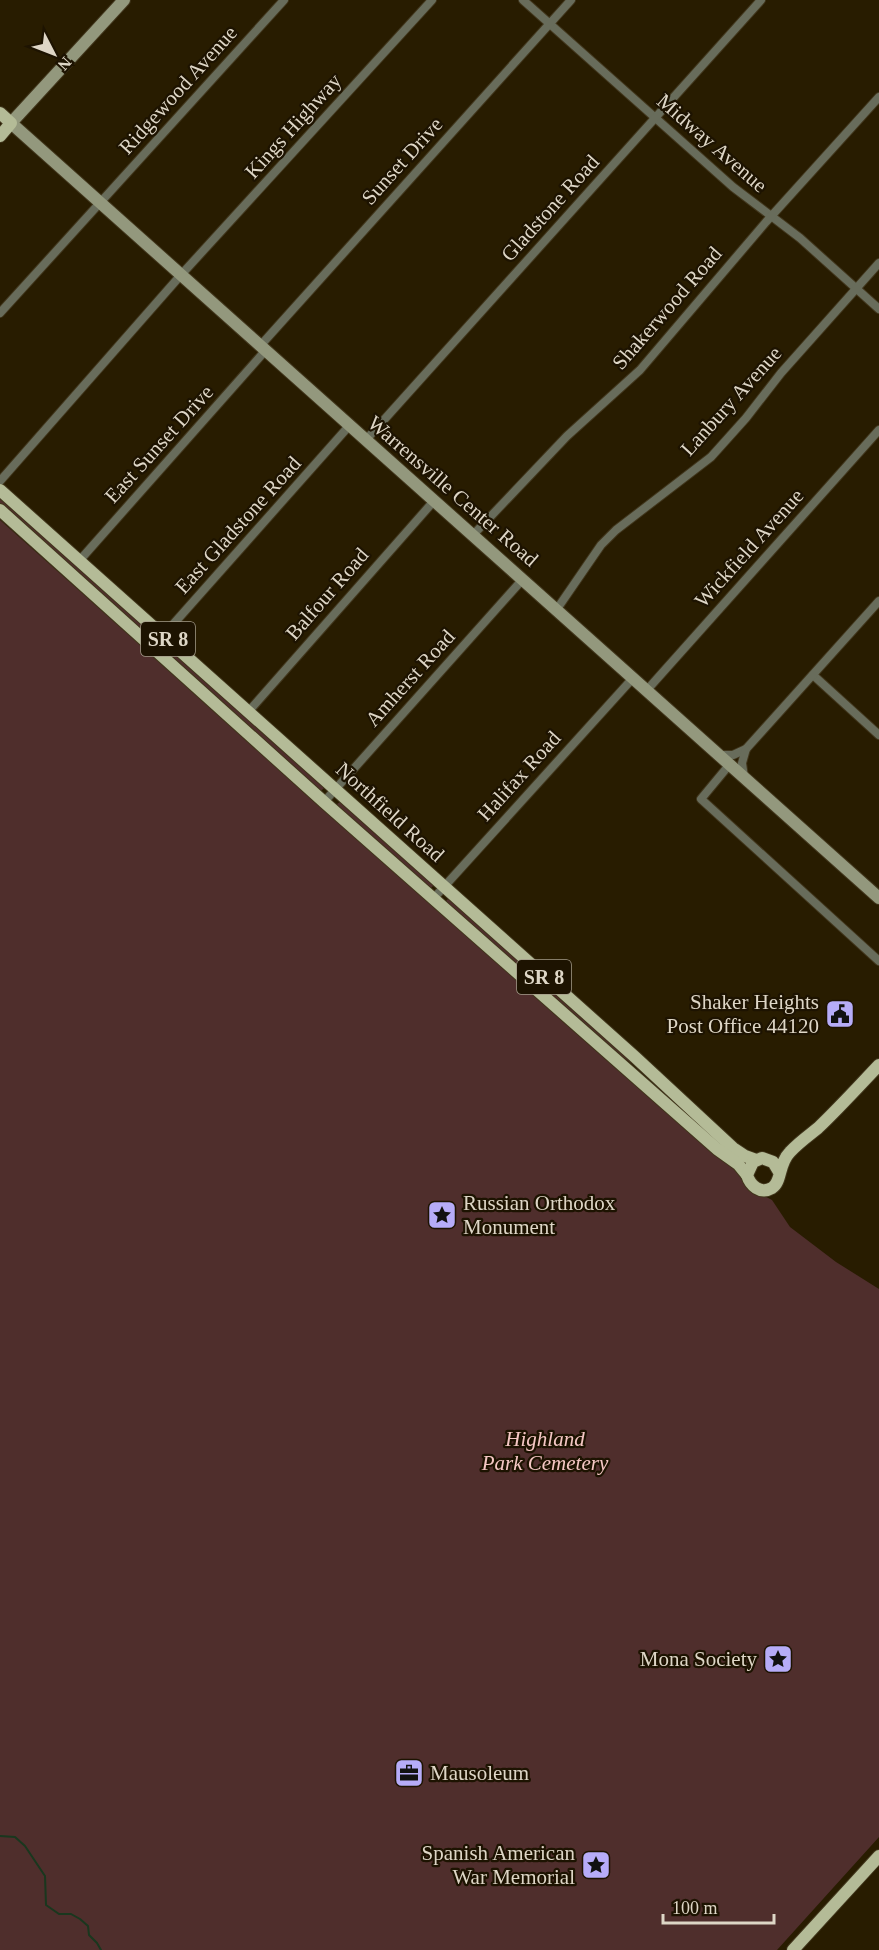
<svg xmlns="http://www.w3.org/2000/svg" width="879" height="1950" viewBox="0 0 879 1950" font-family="'Times New Roman',serif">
  <rect width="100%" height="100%" fill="#281c00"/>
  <!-- green -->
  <g fill="#4f2e2c">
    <polygon points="0,498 153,634 151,637 0,517"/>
    <polygon points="0,520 569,1027 629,1080 738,1168 751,1189 772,1200 790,1227 836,1262 879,1289 879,1837 777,1950 0,1950"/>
    <polygon points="166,648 170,648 325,787 321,791 166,653"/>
    <polygon points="340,802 342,802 434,885 431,888 339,807 337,804"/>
    <polygon points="449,898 635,1063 634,1065 600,1041 445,902"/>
  </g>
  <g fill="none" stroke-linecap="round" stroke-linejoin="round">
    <!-- stream -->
    <polyline stroke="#19371e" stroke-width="2" points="0,1836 15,1837 25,1846 45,1876 46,1905 59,1914 71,1914 80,1919 88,1926 89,1935 97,1943 101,1950"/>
    <!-- minor casing -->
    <g stroke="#41361c" stroke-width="10">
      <g id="minor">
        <polyline points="523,0 733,187 800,238 879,309"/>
        <polyline points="0,313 284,0"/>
        <polyline points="260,346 571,0"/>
        <polyline points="365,441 761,0"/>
        <polyline points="0,481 180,276 432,0"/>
        <polyline points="473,535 567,436 640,370 766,222 879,97"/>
        <polyline points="80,560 265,351"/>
        <polyline points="557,609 601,545 616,530 711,457 746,418 781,373 879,263"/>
        <polyline points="153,647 349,426"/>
        <polyline points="813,675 879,735"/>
        <polyline points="647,690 879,430"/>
        <polyline points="249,711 433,502"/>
        <polyline points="719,755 733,755 746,749 879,601"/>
        <polyline points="730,764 701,799 879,961"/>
        <polyline points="744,777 742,763 746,749"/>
        <polyline points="324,802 523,579"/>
        <polyline points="433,899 633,678"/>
      </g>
    </g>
    <!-- secondary casing -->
    <g stroke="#41361c" stroke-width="14">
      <polyline id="secondary" points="124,0 11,123 879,898"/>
    </g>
    <!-- primary casing -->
    <g stroke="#41361c" stroke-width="14">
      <g id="primary">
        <polyline points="0,113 11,123 0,136"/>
        <polyline points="0,490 635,1057 733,1148 745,1156 756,1160"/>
        <polyline points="0,510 324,802 717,1149 738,1164 747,1175"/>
        <path d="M779,1172L773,1162L762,1158L753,1162L747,1175C750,1185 760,1195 772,1188C782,1182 778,1164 790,1152C798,1143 808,1136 818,1128C839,1108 859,1086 879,1065"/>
        <polyline points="793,1950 879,1856"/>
      </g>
    </g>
    <!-- minor -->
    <use href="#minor" stroke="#686c5b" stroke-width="8"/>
    <!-- secondary -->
    <use href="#secondary" stroke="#93987d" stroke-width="12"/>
    <!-- primary -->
    <use href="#primary" stroke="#b4bb97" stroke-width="12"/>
  </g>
  <!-- icons -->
  <defs>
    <g id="civic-square" transform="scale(1.5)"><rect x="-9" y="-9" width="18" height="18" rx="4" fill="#b6acf8" stroke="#1d1301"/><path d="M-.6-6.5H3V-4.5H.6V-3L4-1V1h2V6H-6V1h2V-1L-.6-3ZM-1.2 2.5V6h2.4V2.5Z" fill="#111"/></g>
    <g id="sight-square" transform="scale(1.5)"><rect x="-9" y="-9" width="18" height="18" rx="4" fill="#b6acf8" stroke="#1d1301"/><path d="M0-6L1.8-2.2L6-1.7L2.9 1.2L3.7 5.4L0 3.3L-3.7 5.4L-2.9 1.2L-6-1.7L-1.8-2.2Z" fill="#111"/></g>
    <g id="office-square" transform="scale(1.5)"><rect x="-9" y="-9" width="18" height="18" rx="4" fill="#b6acf8" stroke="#1d1301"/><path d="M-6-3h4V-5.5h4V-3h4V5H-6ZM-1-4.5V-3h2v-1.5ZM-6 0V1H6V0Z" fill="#111"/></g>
  </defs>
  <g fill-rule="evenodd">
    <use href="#civic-square" x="840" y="1014"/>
    <use href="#sight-square" x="442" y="1215"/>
    <use href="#sight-square" x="778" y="1659"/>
    <use href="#office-square" x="409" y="1773"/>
    <use href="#sight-square" x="596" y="1865"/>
  </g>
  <g text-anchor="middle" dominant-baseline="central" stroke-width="4.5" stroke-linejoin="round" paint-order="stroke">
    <!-- shield labels -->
    <g fill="#1d1301" stroke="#a49c8b" stroke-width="1.5">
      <rect x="141" y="622" width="54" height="34" rx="4.5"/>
      <rect x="517" y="960" width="54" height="34" rx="4.5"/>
    </g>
    <g font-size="20" font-weight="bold" fill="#ded6c6">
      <text x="168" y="639">SR 8</text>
      <text x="544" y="977">SR 8</text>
    </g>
    <!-- street labels -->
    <g font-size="21" fill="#ded6c6" stroke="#1d1301">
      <text transform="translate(178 90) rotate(-48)">Ridgewood Avenue</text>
      <text transform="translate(293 126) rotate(-48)">Kings Highway</text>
      <text transform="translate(712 143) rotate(41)">Midway Avenue</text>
      <text transform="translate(402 161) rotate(-48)">Sunset Drive</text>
      <text transform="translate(550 208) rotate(-48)">Gladstone Road</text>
      <text transform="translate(667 308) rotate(-49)">Shakerwood Road</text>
      <text transform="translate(731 401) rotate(-48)">Lanbury Avenue</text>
      <text transform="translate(159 444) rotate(-48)">East Sunset Drive</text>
      <text transform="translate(453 491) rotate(41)">Warrensville Center Road</text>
      <text transform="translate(238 525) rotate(-48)">East Gladstone Road</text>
      <text transform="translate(749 548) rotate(-48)">Wickfield Avenue</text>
      <text transform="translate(327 594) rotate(-49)">Balfour Road</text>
      <text transform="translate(410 678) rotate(-48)">Amherst Road</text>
      <text transform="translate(519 776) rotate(-48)">Halifax Road</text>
      <text transform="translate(390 812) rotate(42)">Northfield Road</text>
    </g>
    <!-- poi labels -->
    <g font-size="21" fill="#ded6c6" stroke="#1d1301" text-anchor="end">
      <text x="819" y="1002">Shaker Heights<tspan x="819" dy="24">Post Office 44120</tspan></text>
      <text x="463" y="1203" text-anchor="start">Russian Orthodox<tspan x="463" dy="24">Monument</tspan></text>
      <text x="757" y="1659">Mona Society</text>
      <text x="430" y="1773" text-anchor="start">Mausoleum</text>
      <text x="575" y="1853">Spanish American<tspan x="575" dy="24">War Memorial</tspan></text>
    </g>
    <!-- park labels -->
    <g font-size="21" font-style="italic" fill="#f5c7c4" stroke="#1d1301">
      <text x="545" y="1439">Highland<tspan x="545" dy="24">Park Cemetery</tspan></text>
    </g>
  </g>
  <!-- north arrow -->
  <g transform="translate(54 54) rotate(132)" stroke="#1d1301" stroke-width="4.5" paint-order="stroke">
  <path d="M0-4.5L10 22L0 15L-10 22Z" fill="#ded6c6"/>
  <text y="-9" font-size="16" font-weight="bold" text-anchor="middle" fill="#ded6c6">N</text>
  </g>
  <!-- scale -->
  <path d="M663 1914v9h111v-9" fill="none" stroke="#ded6c6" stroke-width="3"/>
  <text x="672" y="1914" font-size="18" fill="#ded6c6" stroke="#1d1301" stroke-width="4.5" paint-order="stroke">100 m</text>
</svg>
